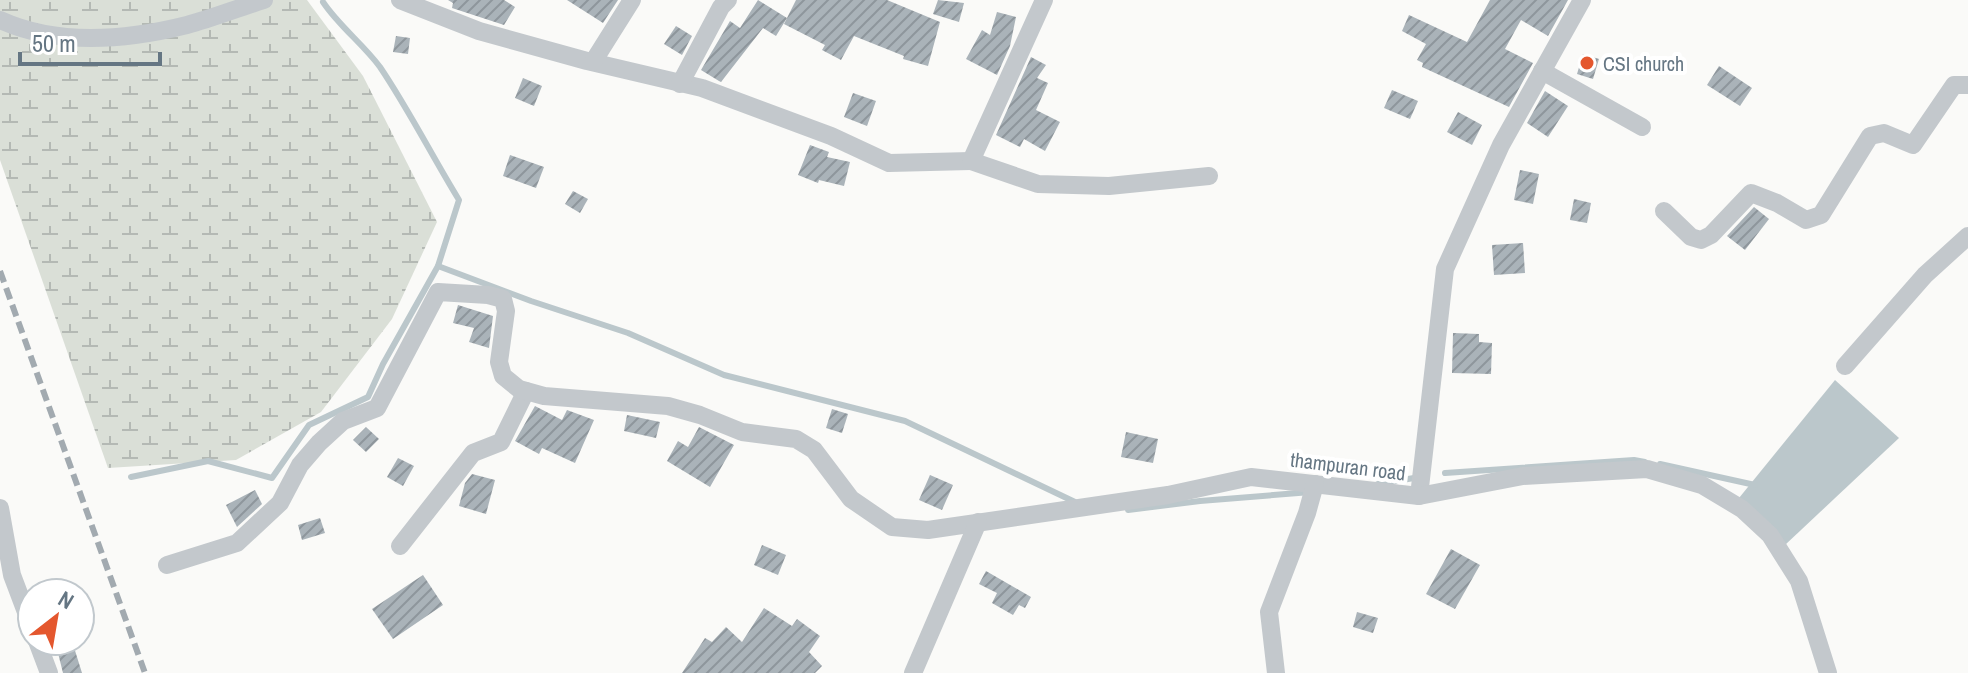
<svg xmlns="http://www.w3.org/2000/svg" width="1968" height="673" viewBox="0 0 1968 673" font-family="'Archivo Narrow',sans-serif">
  <defs>
    <pattern id="wetland-marsh" width="20" height="14" patternUnits="userSpaceOnUse" patternTransform="scale(2)"><rect width="20" height="14" fill="#dadfd7"/><path d="M1 5h8M5 5V1M11 12h8M15 12V8" fill="none" stroke="#b4b9b4"/></pattern>
    <pattern id="building-hatch" width="6" height="6" patternUnits="userSpaceOnUse" patternTransform="scale(2)"><rect width="6" height="6" fill="#aab3b9"/><path d="M-1 1l2-2M0 6l6-6M5 7l2-2" fill="none" stroke="#8e969c"/></pattern>
  </defs>
  <rect width="100%" height="100%" fill="#fafaf8"/>
  <!-- wetland -->
  <polygon fill="url(#wetland-marsh)" points="0,0 307,0 363,76 437,222 392,319 321,412 236,460 108,468 0,160"/>
  <!-- water -->
  <polygon fill="#bbc7cb" points="1835,380 1899,438 1785,545 1739,498"/>
  <g fill="none" stroke-linecap="round" stroke-linejoin="round">
    <!-- stream -->
    <g stroke="#bbc7cb" stroke-width="6">
      <polyline points="438,266 531,301 628,333 724,375 905,421 1075,502"/>
      <polyline points="1660,464 1755,485"/>
      <polyline points="1445,473 1634,460 1645,462"/>
      <path d="M131,477L208,461L272,478L309,425L368,397L383,364L438,266L459,200C432,156 409,110 380,67C363,44 339,26 323,2"/>
      <polyline points="1378,484 1414,478"/>
      <polyline points="1128,510 1200,501 1311,492"/>
    </g>
  </g>
  <!-- building -->
  <g fill="url(#building-hatch)">
    <polygon points="448,0 504,0 515,7 504,25 452,8 453,3"/>
    <polygon points="567,0 618,0 603,23"/>
    <polygon points="758,0 787,18 776,36 763,28 721,82 719,81 701,70 730,21 740,28"/>
    <polygon points="796,0 887,0 940,22 928,66 903,59 904,56 854,36 841,60 822,50 825,45 784,24"/>
    <polygon points="938,0 964,3 959,22 933,14"/>
    <polygon points="1490,0 1568,0 1548,36 1521,20 1505,49 1533,63 1509,107 1422,67 1423,63 1417,60 1426,44 1402,31 1409,15 1467,42"/>
    <polygon points="997,12 1016,17 1010,46 997,75 966,59 982,30 990,35"/>
    <polygon points="676,26 692,36 682,55 664,44"/>
    <polygon points="396,36 410,38 408,54 393,52"/>
    <polygon points="1583,54 1599,59 1593,79 1577,74"/>
    <polygon points="1031,57 1046,65 1037,78 1048,83 1036,110 1060,122 1045,151 1024,139 1020,147 996,135"/>
    <polygon points="1719,66 1752,88 1740,106 1707,85"/>
    <polygon points="523,78 542,86 534,106 515,98"/>
    <polygon points="1392,90 1418,101 1410,119 1384,108"/>
    <polygon points="1545,91 1568,106 1548,137 1527,123"/>
    <polygon points="853,93 876,101 867,126 844,117"/>
    <polygon points="1458,112 1482,125 1472,145 1447,132"/>
    <polygon points="810,145 829,152 827,157 850,162 844,186 819,180 818,183 798,175"/>
    <polygon points="510,155 544,167 536,188 503,176"/>
    <polygon points="1520,170 1539,174 1533,204 1514,200"/>
    <polygon points="573,191 588,199 580,213 565,204"/>
    <polygon points="1574,199 1591,203 1587,223 1570,220"/>
    <polygon points="1754,207 1769,219 1745,250 1727,236"/>
    <polygon points="1523,243 1525,273 1494,275 1492,245"/>
    <polygon points="458,305 493,316 489,348 469,342 474,328 453,323"/>
    <polygon points="1453,333 1479,334 1479,342 1492,343 1491,374 1452,373"/>
    <polygon points="535,406 562,420 567,410 594,420 575,463 542,448 539,454 515,441"/>
    <polygon points="832,409 848,414 842,433 826,428"/>
    <polygon points="627,415 660,422 656,438 624,431"/>
    <polygon points="366,427 379,439 366,452 353,440"/>
    <polygon points="699,427 734,445 710,487 667,461 678,441 688,447"/>
    <polygon points="1126,432 1158,439 1153,463 1121,457"/>
    <polygon points="398,458 414,466 403,486 387,477"/>
    <polygon points="472,474 495,480 486,514 459,506 465,483"/>
    <polygon points="930,475 953,485 942,510 919,500"/>
    <polygon points="255,490 262,504 237,527 226,505"/>
    <polygon points="320,518 325,533 302,540 298,525"/>
    <polygon points="762,545 786,555 778,575 754,565"/>
    <polygon points="1451,549 1480,565 1455,609 1426,594"/>
    <polygon points="986,571 1031,597 1025,608 1019,605 1013,615 992,603 997,593 979,584"/>
    <polygon points="423,575 443,605 393,639 372,609"/>
    <polygon points="764,608 792,626 797,619 820,636 809,652 822,666 815,673 682,673 705,638 712,642 726,627 742,642"/>
    <polygon points="1357,612 1378,618 1373,633 1353,627"/>
    <polygon points="55,641 72,641 82,673 63,673"/>
  </g>
  <g fill="none" stroke-linecap="round" stroke-linejoin="round">
    <!-- minor -->
    <g stroke="#c3c8cc" stroke-width="18">
      <polyline points="400,0 479,31 587,61 702,88 831,136 889,163 971,161"/>
      <polyline points="1044,0 971,161 1038,184 1109,186 1209,176"/>
      <path d="M0,20C57,46 127,40 187,25C213,18 238,8 264,0"/>
      <polyline points="593,62 632,0"/>
      <polyline points="1542,71 1642,127"/>
      <polyline points="680,84 721,7 728,0"/>
      <polyline points="1664,211 1691,237 1701,240 1711,235 1751,193 1777,203 1806,220 1821,215 1870,136 1884,133 1913,145 1954,85 1968,85"/>
      <polyline points="1845,366 1925,275 1968,236"/>
      <polyline points="1419,496 1445,269 1501,145 1582,0"/>
      <polyline points="0,508 12,575 32,628"/>
      <polyline points="400,546 473,453 501,442 526,391"/>
      <polyline points="167,565 237,543 280,503 300,465 319,443 343,421 377,408 438,292 488,295 503,299 506,311 499,362 503,376 519,389 544,396 668,406 700,415 742,432 796,439 814,450 851,499 892,527 928,530 1168,495 1251,477 1419,496 1523,476 1647,469 1702,485 1742,509 1770,535 1799,581 1828,673"/>
      <polyline points="37,641 49,673"/>
      <polyline points="913,673 978,522"/>
      <polyline points="1276,673 1269,612 1307,513 1315,484"/>
    </g>
    <!-- rail -->
    <polyline stroke="#a2aab0" stroke-width="6" stroke-dasharray="12 6" stroke-linecap="butt" points="0,271 145,673"/>
  </g>
  <!-- markers -->
  <circle fill="#e4572e" stroke="#fff" stroke-width="3" cx="1587" cy="63" r="8"/>
  <g text-anchor="middle" dominant-baseline="central" stroke-width="8" stroke-linejoin="round" paint-order="stroke">
    <!-- poi labels -->
    <g font-size="20" fill="#657683" stroke="#fff" text-anchor="start">
      <text x="1603" y="63">CSI church</text>
    </g>
    <!-- street labels -->
    <g font-size="20" fill="#657683" stroke="#fff">
      <text transform="translate(1348 466) rotate(7)">thampuran road</text>
    </g>
  </g>
  <!-- north arrow -->
  <g transform="translate(56 617) rotate(31)"><circle r="38" fill="#ffffff" stroke="#c1c8cd" stroke-width="2"/>
  <path d="M0-6L14 30L0 20L-14 30Z" fill="#e4572e"/>
  <text y="-12" font-size="22" font-weight="bold" text-anchor="middle" fill="#657683">N</text>
  </g>
  <!-- scale -->
  <path d="M20 52v12h140v-12" fill="none" stroke="#657683" stroke-width="4"/>
  <text x="32" y="52" font-size="24" fill="#657683" stroke="#ffffff" stroke-width="6" paint-order="stroke">50 m</text>
</svg>
